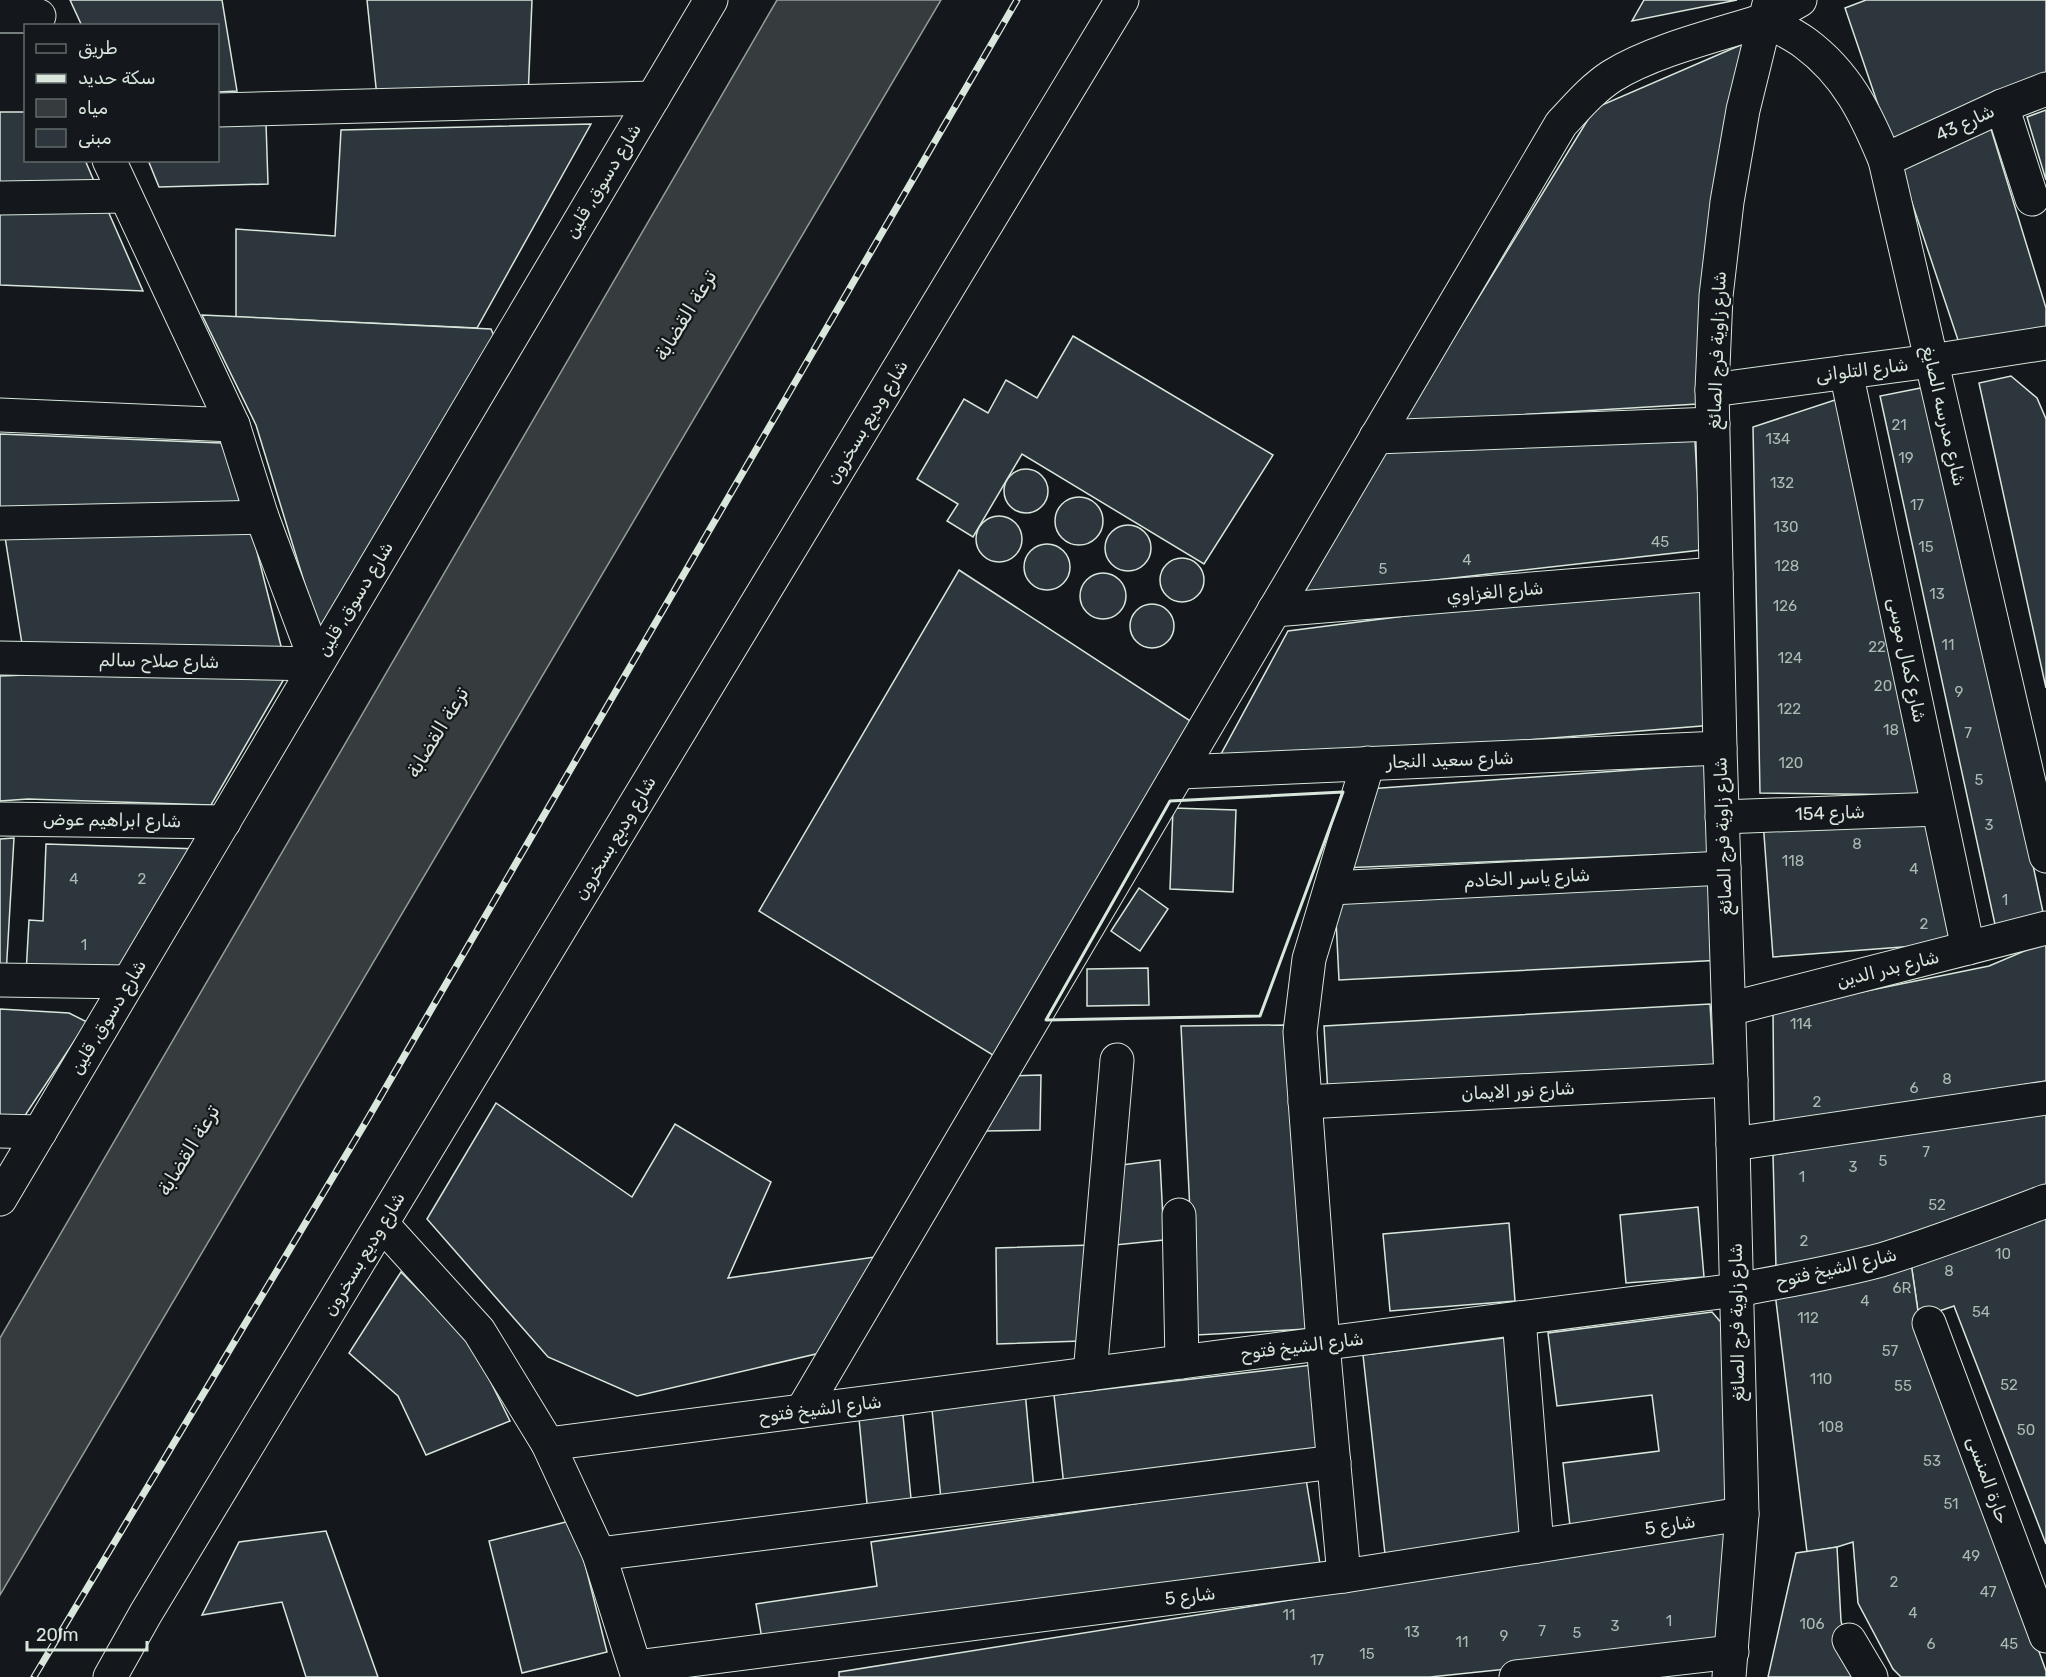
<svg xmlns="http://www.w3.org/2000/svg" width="2046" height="1677" viewBox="0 0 2046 1677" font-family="Rubik,'Noto Naskh Arabic',sans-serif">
  <rect width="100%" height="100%" fill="#14181c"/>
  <!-- water -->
  <polygon fill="#363b3e" stroke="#939e99" stroke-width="1.5" points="777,0 941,0 0,1595 0,1338"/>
  <!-- building -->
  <g fill="#2c363c" stroke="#d8e6dc" stroke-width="1.5">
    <polygon points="70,0 222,0 237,91 218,92 218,26 82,26"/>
    <polygon points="367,0 532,0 528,98 377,97"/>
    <polygon points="1644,0 1737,0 1632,21"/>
    <polygon points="1866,0 2046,0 2046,83 1891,143 1845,8"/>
    <polygon points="1743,44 1697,404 1402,422 1595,108"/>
    <polygon points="2046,110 2046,180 2027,117"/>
    <polygon points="0,112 26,112 26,160 85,160 97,188 0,188"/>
    <polygon points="218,123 266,123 268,184 159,187 148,160 218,160"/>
    <polygon points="591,124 477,328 236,317 236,229 335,236 341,130"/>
    <polygon points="1991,129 2046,308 2046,336 1962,352 1898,161"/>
    <polygon points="108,211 143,291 0,285 0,213"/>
    <polygon points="202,315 491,329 498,345 321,637 256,425"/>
    <polygon points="1073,336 1273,455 1204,564 1022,454 973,537 947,521 958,504 917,479 964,399 988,413 1006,380 1037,398"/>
    <polygon points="2011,376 2037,398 2046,419 2046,688 1979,383"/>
    <polygon points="1931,386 2044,917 1996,929 1880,396"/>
    <polygon points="1838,399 1923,795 1760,793 1753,427"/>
    <polygon points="0,434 221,443 237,483 241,505 0,507"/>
    <polygon points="1695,441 1701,550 1303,595 1385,450"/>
    <circle cx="1026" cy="491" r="22"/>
    <circle cx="1079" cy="521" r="24"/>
    <circle cx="999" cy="539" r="23"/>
    <circle cx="1128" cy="548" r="23"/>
    <polygon points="252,532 282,650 23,650 5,537"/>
    <circle cx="1047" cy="567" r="23"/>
    <circle cx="1182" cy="580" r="22"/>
    <polygon points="959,570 1195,724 996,1057 759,911"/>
    <circle cx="1103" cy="596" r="23"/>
    <polygon points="1701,578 1714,725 1215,765 1288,631"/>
    <circle cx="1152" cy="626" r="22"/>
    <polygon points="26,675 284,679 211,805 28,799 0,801 0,676"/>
    <polygon points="1714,764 1720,852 1342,868 1368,789"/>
    <polygon points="1173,808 1236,810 1233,892 1170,889"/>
    <polygon points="1928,819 1954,943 1773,957 1763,821"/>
    <polygon points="14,838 6,975 0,975 0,839"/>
    <polygon points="46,844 200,849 111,978 26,974 29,920 43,921"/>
    <polygon points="1719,880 1723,960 1339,980 1335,900"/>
    <polygon points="1139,888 1168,909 1140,951 1111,931"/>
    <polygon points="2046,942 2046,1081 1774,1126 1773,1010 1989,966"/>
    <polygon points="1148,968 1149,1005 1087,1006 1087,969"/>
    <polygon points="1710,1004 1714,1069 1328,1094 1324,1026"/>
    <polygon points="0,1009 69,1013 87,1022 16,1129 0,1128"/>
    <polygon points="1284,1025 1307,1329 1196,1335 1181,1026"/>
    <polygon points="1041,1075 1040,1130 983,1131 1012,1076"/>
    <polygon points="496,1103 632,1197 675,1124 771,1182 728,1278 882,1256 820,1353 637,1396 548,1357 427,1219"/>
    <polygon points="2046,1108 2046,1195 1876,1253 1776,1268 1773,1155"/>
    <polygon points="1160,1160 1164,1240 1115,1245 1114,1166"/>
    <polygon points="1698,1207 1704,1277 1626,1283 1620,1215"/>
    <polygon points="2046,1215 2046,1544 1954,1306 1919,1318 1911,1263"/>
    <polygon points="1509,1223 1515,1301 1390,1311 1383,1234"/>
    <polygon points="1091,1245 1081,1341 997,1344 996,1248"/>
    <polygon points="1911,1263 1919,1318 2046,1671 2046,1677 1901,1677 1893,1669 1858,1603 1853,1542 1837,1547 1807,1552 1775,1293"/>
    <polygon points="401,1272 472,1344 510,1421 426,1455 398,1396 349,1353"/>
    <polygon points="1712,1312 1725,1327 1734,1501 1570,1526 1563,1463 1659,1451 1652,1395 1557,1406 1548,1333"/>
    <polygon points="1512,1337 1527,1539 1385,1554 1363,1355"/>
    <polygon points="1312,1365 1323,1456 1064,1486 1054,1395"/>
    <polygon points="1025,1391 1034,1490 941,1499 931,1400"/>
    <polygon points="903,1415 912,1509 868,1514 859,1419"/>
    <polygon points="1306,1479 1320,1564 763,1645 756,1604 877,1586 871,1542"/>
    <polygon points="574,1520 607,1652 522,1673 489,1541"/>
    <polygon points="1735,1529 1727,1646 1430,1677 839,1677 839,1672"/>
    <polygon points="326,1531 378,1677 306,1677 282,1602 202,1615 239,1542"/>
    <polygon points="1837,1547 1841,1621 1852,1666 1862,1677 1768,1677 1796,1553"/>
  </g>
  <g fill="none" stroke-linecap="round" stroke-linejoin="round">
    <!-- street casing -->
    <g stroke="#d8e6dc" stroke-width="35">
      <g id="street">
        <polyline points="0,16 39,16"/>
        <polyline points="2002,106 2032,199"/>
        <polyline points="218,110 653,98"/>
        <polyline points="1885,160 2002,106 2046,89"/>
        <polyline points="0,198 125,196"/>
        <polyline points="1846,372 1968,948"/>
        <polyline points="1712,390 1931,361 2046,343"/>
        <polyline points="0,415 233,425"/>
        <polyline points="1376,437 1713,424"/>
        <polyline points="0,523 262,517"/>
        <polyline points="1274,610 1716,574"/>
        <polyline points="0,658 317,664 262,517 233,425 109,160"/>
        <polyline points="1180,772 1720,748"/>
        <polyline points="1722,817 1938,809"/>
        <polyline points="0,819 224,822"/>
        <polyline points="1331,888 1724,868"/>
        <polyline points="0,980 128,982"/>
        <polyline points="1729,1009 2046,928"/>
        <polyline points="1305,1102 1731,1080"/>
        <polyline points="0,1131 40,1132"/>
        <polyline points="1733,1144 2046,1098"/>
        <polyline points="1179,1215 1182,1362"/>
        <polyline points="382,1224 479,1331 548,1444 599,1554 638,1677"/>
        <polyline points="1519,1318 1537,1546"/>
        <polyline points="1929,1323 2046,1636"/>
        <polyline points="1090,1374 1117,1060"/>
        <path d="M802,1411L1561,124C1577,107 1592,89 1612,76C1654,50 1718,35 1765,20C1778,27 1793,34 1805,43C1847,74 1866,114 1885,160L2046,856"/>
        <path d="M548,1444L1736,1290C1785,1281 1833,1273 1881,1260C1937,1243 1991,1222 2046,1201"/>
        <polyline points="599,1554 1334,1462"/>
        <polyline points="1344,1576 1323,1344 1300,1032 1309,959 1368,763"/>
        <polyline points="1849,1640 1871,1677"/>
        <polyline points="636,1667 1344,1576 1742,1514"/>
        <polyline points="1516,1677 1732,1652"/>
      </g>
    </g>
    <!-- secondary casing -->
    <g stroke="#d8e6dc" stroke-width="35">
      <g id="secondary">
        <polyline points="1765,20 1800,0"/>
        <polyline points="0,1199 711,0"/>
        <polyline points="110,1677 146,1613 1122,0"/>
        <polyline points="1729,1677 1742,1514 1733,1144 1720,748 1712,390 1716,296 1727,202 1743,110 1770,0"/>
      </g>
    </g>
    <!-- street -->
    <use href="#street" stroke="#14181c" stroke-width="33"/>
    <!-- secondary -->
    <use href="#secondary" stroke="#14181c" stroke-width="33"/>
    <!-- rail casing -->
    <g stroke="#d8e6dc" stroke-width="7">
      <polyline id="rail" points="34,1677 367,1120 1017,0"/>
    </g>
    <!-- rail -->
    <use href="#rail" stroke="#14181c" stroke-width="4.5" stroke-dasharray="14" stroke-linecap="butt"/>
    <!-- wall -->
    <polygon stroke="#d8e6dc" stroke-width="3" points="1343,792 1260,1016 1046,1020 1170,801"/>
  </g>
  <g text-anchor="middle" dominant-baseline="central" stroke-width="4.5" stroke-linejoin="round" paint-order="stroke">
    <!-- number labels -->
    <g font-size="15" fill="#adbab4">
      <text x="1899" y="425">21</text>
      <text x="1778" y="439">134</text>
      <text x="1906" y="458">19</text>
      <text x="1782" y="483">132</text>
      <text x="1917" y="505">17</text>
      <text x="1786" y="527">130</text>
      <text x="1660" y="542">45</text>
      <text x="1926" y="547">15</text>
      <text x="1467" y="560">4</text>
      <text x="1787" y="566">128</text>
      <text x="1383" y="569">5</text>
      <text x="1937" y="594">13</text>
      <text x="1785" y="606">126</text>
      <text x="1948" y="645">11</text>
      <text x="1877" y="647">22</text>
      <text x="1790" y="658">124</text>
      <text x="1883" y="686">20</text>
      <text x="1959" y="692">9</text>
      <text x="1789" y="709">122</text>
      <text x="1891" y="730">18</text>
      <text x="1968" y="733">7</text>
      <text x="1791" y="763">120</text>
      <text x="1979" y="780">5</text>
      <text x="1989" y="825">3</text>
      <text x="1857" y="844">8</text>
      <text x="1793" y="861">118</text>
      <text x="1914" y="869">4</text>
      <text x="74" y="879">4</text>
      <text x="142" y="879">2</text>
      <text x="2005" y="900">1</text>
      <text x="1924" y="924">2</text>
      <text x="84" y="945">1</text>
      <text x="1801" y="1024">114</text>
      <text x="1947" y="1079">8</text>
      <text x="1914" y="1088">6</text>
      <text x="1817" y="1102">2</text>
      <text x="1926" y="1152">7</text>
      <text x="1883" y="1161">5</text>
      <text x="1853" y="1167">3</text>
      <text x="1802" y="1177">1</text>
      <text x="1937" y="1205">52</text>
      <text x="1804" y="1241">2</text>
      <text x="2003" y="1254">10</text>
      <text x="1949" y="1271">8</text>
      <text x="1902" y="1288">6R</text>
      <text x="1865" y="1301">4</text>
      <text x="1981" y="1312">54</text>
      <text x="1808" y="1318">112</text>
      <text x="1890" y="1351">57</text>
      <text x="1821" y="1379">110</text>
      <text x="2009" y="1385">52</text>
      <text x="1903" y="1386">55</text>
      <text x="1831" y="1427">108</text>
      <text x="2026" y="1430">50</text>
      <text x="1932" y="1461">53</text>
      <text x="1951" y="1504">51</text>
      <text x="1971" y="1556">49</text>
      <text x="1894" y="1582">2</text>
      <text x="1988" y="1592">47</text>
      <text x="1913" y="1613">4</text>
      <text x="1289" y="1615">11</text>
      <text x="1669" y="1621">1</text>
      <text x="1812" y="1624">106</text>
      <text x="1615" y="1626">3</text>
      <text x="1542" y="1631">7</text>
      <text x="1412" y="1632">13</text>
      <text x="1577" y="1633">5</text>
      <text x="1504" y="1636">9</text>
      <text x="1462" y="1642">11</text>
      <text x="1931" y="1644">6</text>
      <text x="2009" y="1644">45</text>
      <text x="1367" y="1654">15</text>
      <text x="1317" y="1660">17</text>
    </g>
    <!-- street labels -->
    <g font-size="18" fill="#d8e6dc" stroke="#14181c">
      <text transform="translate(1965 123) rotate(-25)">شارع 43</text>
      <text transform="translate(603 181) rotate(-59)">شارع دسوق, قلين</text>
      <text transform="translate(1717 350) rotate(-88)">شارع زاوية فرج الصائغ</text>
      <text transform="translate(1862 370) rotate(-7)">شارع التلوانى</text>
      <text transform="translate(1944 416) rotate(77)">شارع مدرسه الصايغ</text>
      <text transform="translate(867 422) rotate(-59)">شارع وديع بسخرون</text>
      <text transform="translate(1495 592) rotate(-5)">شارع الغزاوي</text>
      <text transform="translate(355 599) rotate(-59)">شارع دسوق, قلين</text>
      <text transform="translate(1907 660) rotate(78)">شارع كمال موسى</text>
      <text transform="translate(159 661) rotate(1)">شارع صلاح سالم</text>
      <text transform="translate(1450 760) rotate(-2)">شارع سعيد النجار</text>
      <text transform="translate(1830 813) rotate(-2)">شارع 154</text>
      <text transform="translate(112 820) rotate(1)">شارع ابراهيم عوض</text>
      <text transform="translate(1723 836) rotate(-92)">شارع زاوية فرج الصائغ</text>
      <text transform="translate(615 838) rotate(-59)">شارع وديع بسخرون</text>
      <text transform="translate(1527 878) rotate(-3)">شارع ياسر الخادم</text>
      <text transform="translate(1888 969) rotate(-14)">شارع بدر الدين</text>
      <text transform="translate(108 1017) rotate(-59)">شارع دسوق, قلين</text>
      <text transform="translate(1518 1091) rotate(-3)">شارع نور الايمان</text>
      <text transform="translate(364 1254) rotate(-59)">شارع وديع بسخرون</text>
      <text transform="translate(1836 1268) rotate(-13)">شارع الشيخ فتوح</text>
      <text transform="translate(1737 1322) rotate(-91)">شارع زاوية فرج الصائغ</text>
      <text transform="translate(1302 1346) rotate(-7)">شارع الشيخ فتوح</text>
      <text transform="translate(820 1409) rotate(-7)">شارع الشيخ فتوح</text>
      <text transform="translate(1988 1480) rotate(70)">حارة المنسى</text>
      <text transform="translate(1670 1525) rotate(-9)">شارع 5</text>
      <text transform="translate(1190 1596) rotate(-7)">شارع 5</text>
    </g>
    <!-- water labels -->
    <g font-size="20" font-style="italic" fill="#d8e6dc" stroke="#14181c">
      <text transform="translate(685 315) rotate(-59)">ترعة القضابة</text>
      <text transform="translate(437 732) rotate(-59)">ترعة القضابة</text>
      <text transform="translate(188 1150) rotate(-59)">ترعة القضابة</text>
    </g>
  </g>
  <!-- legend -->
  <rect x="24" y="24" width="195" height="138" fill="#14181c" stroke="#626a69" stroke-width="1.5"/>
  <rect x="36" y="44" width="30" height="9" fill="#14181c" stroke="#626a69" stroke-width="1.5"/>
  <text x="78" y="54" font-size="18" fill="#d8e6dc">طريق</text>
  <rect x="36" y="74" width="30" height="9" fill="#d8e6dc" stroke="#626a69" stroke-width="1.5"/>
  <text x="78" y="84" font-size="18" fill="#d8e6dc">سكة حديد</text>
  <rect x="36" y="99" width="30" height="18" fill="#363b3e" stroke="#626a69" stroke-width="1.5"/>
  <text x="78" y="114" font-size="18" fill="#d8e6dc">مياه</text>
  <rect x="36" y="129" width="30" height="18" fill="#2c363c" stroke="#626a69" stroke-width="1.5"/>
  <text x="78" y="144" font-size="18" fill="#d8e6dc">مبنى</text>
  <!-- scale -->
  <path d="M27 1641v9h120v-9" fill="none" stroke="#d8e6dc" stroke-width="3"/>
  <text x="36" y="1641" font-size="18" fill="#d8e6dc" stroke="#14181c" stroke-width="4.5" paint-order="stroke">20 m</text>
</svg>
